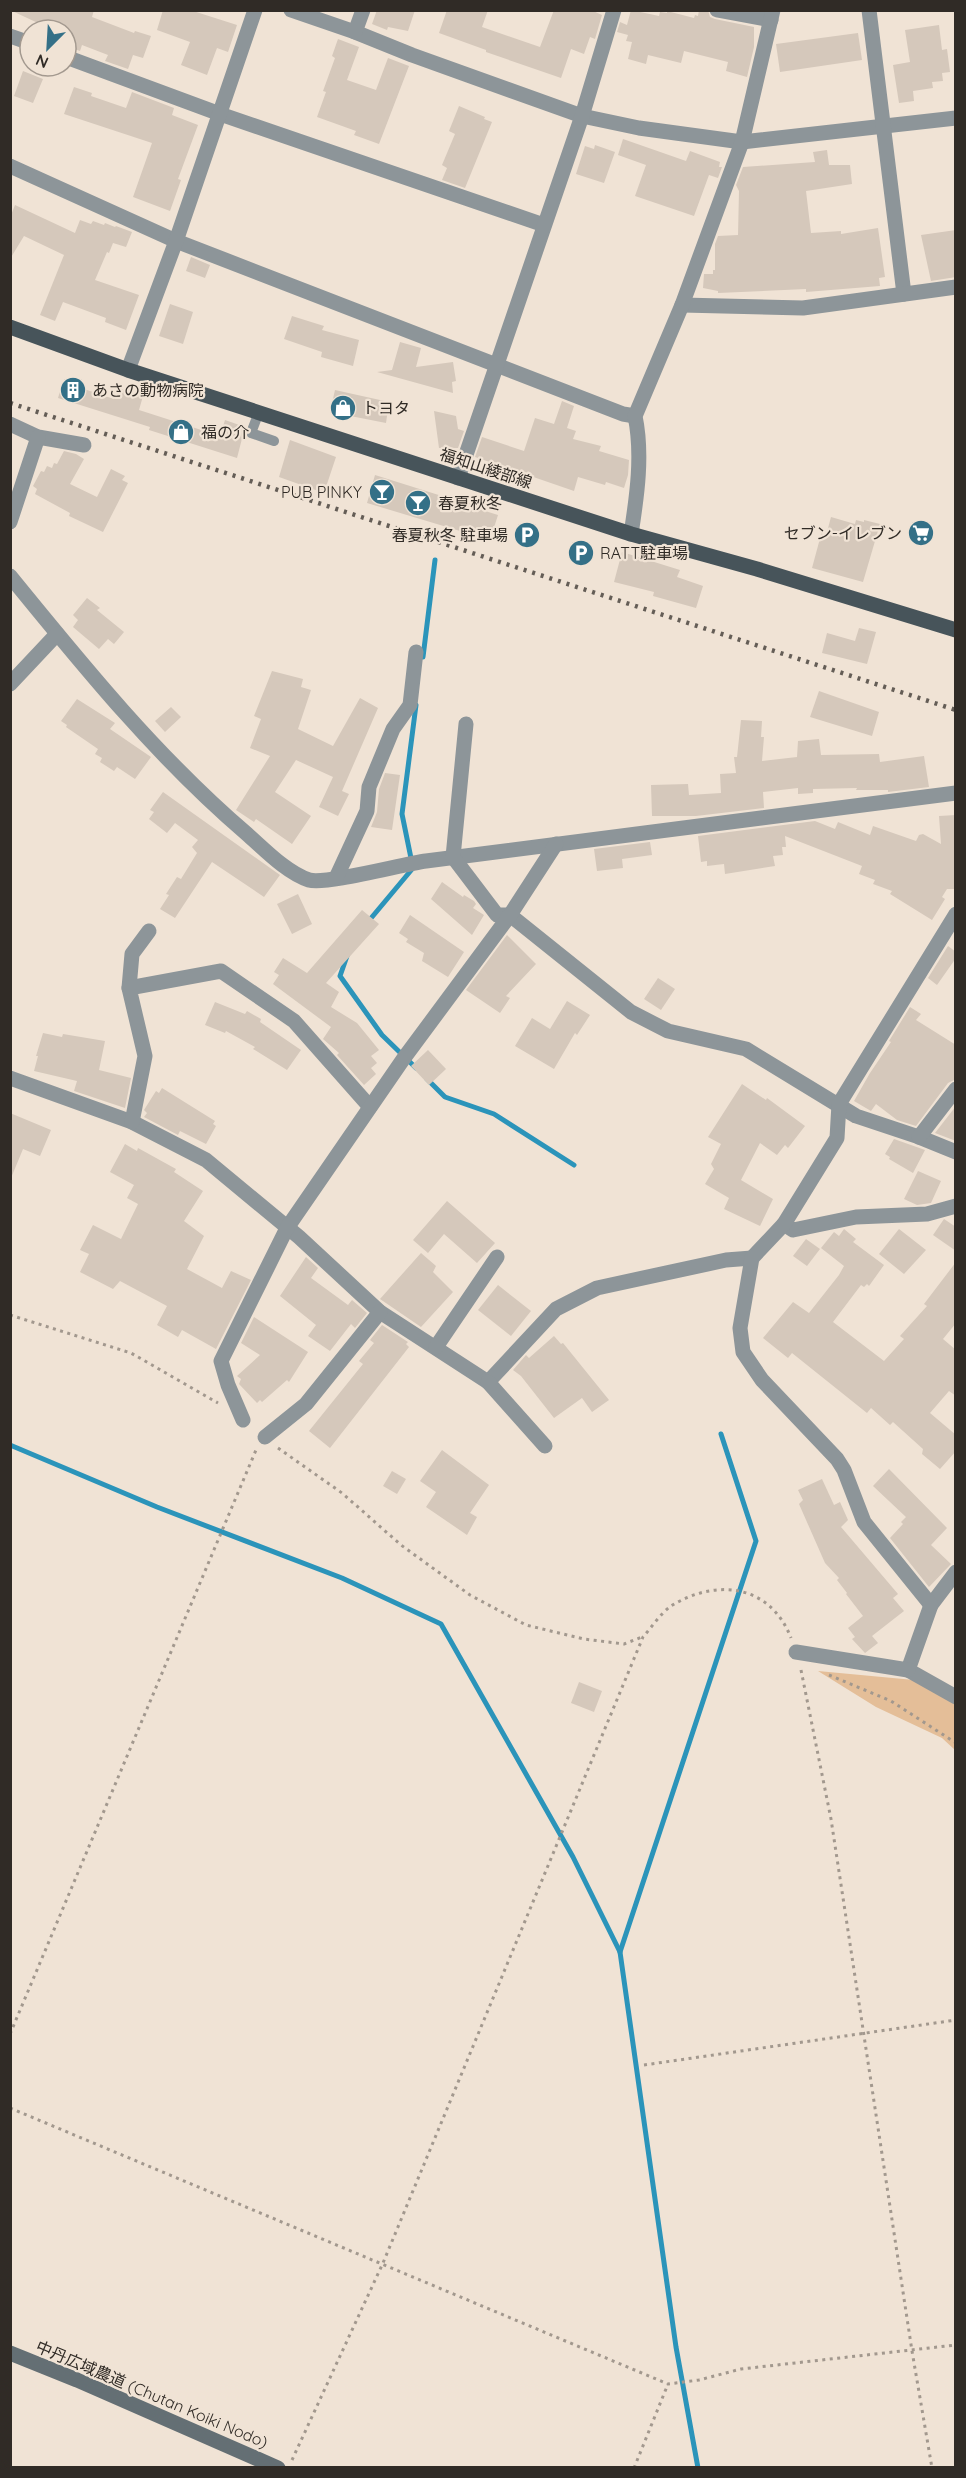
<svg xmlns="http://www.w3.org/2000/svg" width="966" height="2478" viewBox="0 0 966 2478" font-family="Quicksand,'Noto Sans JP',sans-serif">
  <rect width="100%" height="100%" fill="#f0e3d5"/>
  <!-- green -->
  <polygon fill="#e4be98" points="818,1671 914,1680 955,1702 955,1750 942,1738 876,1707"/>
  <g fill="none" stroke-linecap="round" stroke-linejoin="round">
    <!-- stream -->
    <g stroke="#2b94ba" stroke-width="5">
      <polyline points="423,657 435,560"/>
      <polyline points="367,923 413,868 402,814 416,705"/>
      <polyline points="347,956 340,976 382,1035 416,1068"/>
      <polyline points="427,1079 445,1097 494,1114 574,1165"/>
      <polyline points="10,1445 157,1507 342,1578 441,1624 573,1857 620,1952 676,2347 698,2468"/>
      <polyline points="620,1952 756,1541 721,1434"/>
    </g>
  </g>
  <!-- building -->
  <g fill="#d5c8bb">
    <polygon points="10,10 94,10 92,17 134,33 135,31 151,36 143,58 133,55 128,69 105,61 108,55 82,45 80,51 66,46 66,30 53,30"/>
    <polygon points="163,10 190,10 237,25 228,52 217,48 207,75 181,65 190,42 157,30"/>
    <polygon points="377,10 415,10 408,31 388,27 387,30 372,24"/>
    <polygon points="447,10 488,10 482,27 540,47 554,10 591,10 602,15 595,39 590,37 584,54 571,49 561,78 486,52 486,50 439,33"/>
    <polygon points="631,10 659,16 660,12 667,13 667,11 694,18 695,15 698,16 699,10 708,10 710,17 715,19 754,27 754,47 747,77 726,71 728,62 684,51 681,63 648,55 646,64 628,59 632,42 626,41 628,35 617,32 620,22 627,25"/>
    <polygon points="939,25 942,50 947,49 950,72 942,73 943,81 932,82 933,88 913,91 914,101 899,103 893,65 910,62 905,30"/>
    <polygon points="858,33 862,60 780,72 776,44"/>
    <polygon points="338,39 359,47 347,80 376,90 388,58 409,66 379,144 354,135 356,131 317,117 326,92 323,91 335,58 332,56"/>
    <polygon points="23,71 43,79 33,103 14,96"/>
    <polygon points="74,87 92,93 91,96 126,108 132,92 174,108 172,115 198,125 178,179 181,180 170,211 133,197 152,143 64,114"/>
    <polygon points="459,106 485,117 484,119 492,122 465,188 442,180 447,168 442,165 455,134 449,131"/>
    <polygon points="623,139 686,161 690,151 720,162 719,167 722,167 718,178 709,175 694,216 635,196 646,165 618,155"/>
    <polygon points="595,145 615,152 604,183 576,174 585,146 594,149"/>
    <polygon points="827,150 829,165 850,165 852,184 806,191 811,233 841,231 841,234 878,228 885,277 879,278 880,286 806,292 806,289 718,293 718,291 703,288 704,274 713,274 713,270 715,270 715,244 718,236 738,235 739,191 736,185 743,167 815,162 813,152"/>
    <polygon points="15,205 75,233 80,220 91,224 93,221 104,225 105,223 115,227 116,226 132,232 126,247 113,243 109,253 107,252 95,280 139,295 126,330 105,322 106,318 63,302 55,321 40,315 64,255 24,236 10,259 11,215"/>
    <polygon points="956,230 956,277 931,281 921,235"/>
    <polygon points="191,257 210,265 205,278 186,271"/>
    <polygon points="170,304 193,312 183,344 159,336"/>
    <polygon points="292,316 324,326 322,330 359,340 353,366 321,357 322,352 284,339"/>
    <polygon points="400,342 421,348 416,367 453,362 456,381 452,382 453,393 377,372 392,370"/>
    <polygon points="63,382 114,399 118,388 143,396 139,410 220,436 225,420 245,427 237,458 149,430 150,427 58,398"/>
    <polygon points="335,390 389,402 386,423 330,412"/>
    <polygon points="562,401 574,406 567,428 576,431 573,439 601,446 599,451 629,460 628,475 624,488 606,482 605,485 578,477 574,491 475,457 482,437 524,451 535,418 554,424"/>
    <polygon points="434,411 456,416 458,429 464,431 458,448 439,448"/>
    <polygon points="290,440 336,457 324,493 279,477"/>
    <polygon points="64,451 76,454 84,459 70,484 97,497 111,469 125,476 122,480 128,483 103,532 69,516 70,513 35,494 37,489 33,486 41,471 44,472 47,466 52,468 54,463 57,464"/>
    <polygon points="375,475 461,502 462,499 484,506 482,510 498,515 490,540 367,503"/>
    <polygon points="831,517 855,524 856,520 864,522 864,520 880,524 863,582 812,568 822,531 827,532"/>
    <polygon points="622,552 680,570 677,577 703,586 696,608 653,596 654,592 614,582"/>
    <polygon points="87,598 100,608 97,610 124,632 114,644 108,639 99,649 73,627 78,620 73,615"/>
    <polygon points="859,628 876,632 867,664 822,653 827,633 855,641"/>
    <polygon points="272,671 303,679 301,687 311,690 298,729 333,746 360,698 378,708 342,791 349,794 338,816 319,807 333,777 296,760 275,792 311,816 292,844 256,819 254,822 236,810 270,756 250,748 261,719 254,716"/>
    <polygon points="819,691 879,712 872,736 810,717"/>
    <polygon points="77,699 115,723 110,729 151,757 135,779 117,767 114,771 100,762 102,758 95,754 98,749 66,727 67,725 61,721"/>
    <polygon points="171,707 181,717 165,732 155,721"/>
    <polygon points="741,720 762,721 761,737 764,737 762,761 797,757 798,741 819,739 821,755 879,754 880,762 924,756 929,787 888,792 888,790 856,790 857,788 813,789 813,793 798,794 798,788 763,792 764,808 696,816 652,816 651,785 688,784 689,795 721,793 720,774 736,773 734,757 737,757"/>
    <polygon points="385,773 400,775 392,830 371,827 377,812 379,789"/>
    <polygon points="163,792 280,875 264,897 212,862 175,918 160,909 169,895 166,894 177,877 181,879 197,853 192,847 198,840 175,823 167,833 149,819 154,812 150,810"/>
    <polygon points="956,815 956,889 947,889 942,897 945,899 932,920 890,894 892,891 873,884 875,880 859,874 862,866 785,836 786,847 782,847 783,855 773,856 775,866 725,874 724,864 707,866 707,861 701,862 698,836 815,821 835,829 838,822 870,835 873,826 916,841 919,835 923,834 941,844 939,816"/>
    <polygon points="650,842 652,855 622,859 623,868 597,871 594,849"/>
    <polygon points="442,882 463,897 464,895 474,901 476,904 473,908 484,915 472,935 431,899"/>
    <polygon points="298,894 312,924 292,934 277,904"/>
    <polygon points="362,910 379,924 326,983 339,992 331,1007 357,1023 379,1050 371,1056 377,1063 371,1068 376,1074 364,1085 337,1055 339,1053 323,1039 331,1027 273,984 279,975 274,972 283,958 307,973"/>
    <polygon points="410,915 464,952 448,977 422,961 424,953 406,942 408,939 399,933"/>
    <polygon points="507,935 536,964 506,996 510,998 500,1013 466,990"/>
    <polygon points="948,946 956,952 956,958 937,985 928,978"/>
    <polygon points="658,978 675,989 661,1010 644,999"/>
    <polygon points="567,1001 590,1015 577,1035 575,1033 554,1069 515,1046 532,1018 550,1029"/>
    <polygon points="215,1002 245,1014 247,1011 261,1019 260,1022 301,1050 287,1070 253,1049 255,1047 226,1031 225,1033 205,1025"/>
    <polygon points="910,1007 921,1014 916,1020 956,1045 956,1079 948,1083 916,1126 897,1120 876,1104 871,1111 854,1101 870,1073 891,1042 889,1041"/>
    <polygon points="43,1033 62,1037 63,1034 105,1041 99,1070 131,1078 125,1108 74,1091 77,1081 34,1071 38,1056 36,1056"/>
    <polygon points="428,1050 446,1069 429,1085 411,1066"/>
    <polygon points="742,1084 766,1100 767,1098 805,1126 788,1148 785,1145 777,1155 760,1143 741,1180 773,1199 760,1226 724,1209 729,1198 705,1184 714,1169 711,1164 721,1144 708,1137"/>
    <polygon points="162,1088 215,1121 213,1124 216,1126 206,1144 180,1131 178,1135 144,1117 147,1113 144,1110 156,1091 159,1093"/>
    <polygon points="956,1106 956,1141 935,1133"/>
    <polygon points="10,1113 51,1130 40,1156 23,1149 11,1178"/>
    <polygon points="894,1139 925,1150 913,1173 889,1159 890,1157 885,1154"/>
    <polygon points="125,1144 137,1151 138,1148 176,1169 174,1172 203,1191 184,1221 204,1236 187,1269 222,1288 231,1271 251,1280 216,1349 182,1330 178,1337 157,1325 167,1306 120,1281 113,1289 80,1272 89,1254 80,1250 93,1225 121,1239 138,1204 127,1198 134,1185 110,1172"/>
    <polygon points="918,1171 941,1181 931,1203 917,1205 904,1199"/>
    <polygon points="447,1201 495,1243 477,1263 444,1234 428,1253 413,1240"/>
    <polygon points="944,1219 956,1227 956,1251 933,1235"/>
    <polygon points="844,1229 856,1239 853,1242 884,1265 869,1286 867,1284 864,1287 861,1285 833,1322 884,1361 904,1339 900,1336 927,1306 924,1304 956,1262 956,1323 943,1339 956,1350 956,1396 949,1391 930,1413 956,1435 956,1451 940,1469 922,1454 923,1449 893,1422 890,1425 871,1408 867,1413 792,1353 788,1358 763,1338 793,1302 809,1313 839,1275 844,1266 821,1248 834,1232 839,1236"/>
    <polygon points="899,1229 926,1250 904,1274 879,1254"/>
    <polygon points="806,1239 820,1249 807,1266 793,1256"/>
    <polygon points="421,1253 436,1266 433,1272 453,1292 421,1327 380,1299"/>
    <polygon points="306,1257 318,1268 311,1278 348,1305 352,1300 367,1313 355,1328 351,1324 330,1351 308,1336 316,1325 280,1296"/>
    <polygon points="498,1285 531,1311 511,1336 478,1310"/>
    <polygon points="254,1317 308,1352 289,1382 287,1380 262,1402 260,1400 257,1403 239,1384 241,1379 237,1376 260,1355 241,1343"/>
    <polygon points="382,1325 408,1342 406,1344 409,1347 330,1448 309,1431 363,1364 359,1361 374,1343 370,1340"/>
    <polygon points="554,1336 561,1344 563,1343 609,1400 592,1412 582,1398 554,1418 521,1376 513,1370 526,1355 529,1358"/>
    <polygon points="442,1450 489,1485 470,1513 477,1517 467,1535 426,1507 436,1492 420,1481"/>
    <polygon points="889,1469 947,1528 931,1545 951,1564 929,1587 890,1538 903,1524 901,1522 906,1517 873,1486"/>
    <polygon points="392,1471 406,1479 397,1494 383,1486"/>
    <polygon points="822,1479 834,1505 840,1502 848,1520 841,1527 898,1594 893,1598 904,1611 872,1636 878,1643 865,1653 852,1639 855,1637 848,1628 863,1616 846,1594 847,1593 837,1580 839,1578 825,1563 799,1504 803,1500 798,1490"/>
    <polygon points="579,1682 602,1691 594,1712 571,1703"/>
  </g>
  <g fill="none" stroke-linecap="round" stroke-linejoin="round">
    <!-- path -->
    <g stroke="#a2988e" stroke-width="3" stroke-dasharray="3 4.5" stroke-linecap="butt">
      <polyline points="10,1315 131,1353 218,1403"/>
      <polyline points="278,1448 342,1493 401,1545 470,1595 526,1625 584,1639 624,1644 642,1637"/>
      <polyline points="801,1670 831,1819 912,2351 932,2468"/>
      <polyline points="829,1675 891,1701 956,1743"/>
      <polyline points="10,2034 256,1450"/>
      <polyline points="644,2065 956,2020"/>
      <polyline points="10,2108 668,2384 699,2380 741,2369 956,2345"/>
      <path d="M292,2460L383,2263L643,1637C651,1628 661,1613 671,1606C716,1578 770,1584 791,1638"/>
      <polyline points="634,2468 668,2384"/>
    </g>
    <!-- lane -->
    <polyline stroke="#8d9599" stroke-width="10" points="259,412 251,433 274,441"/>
    <!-- street -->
    <g stroke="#8d9599" stroke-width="15">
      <polyline points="291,10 355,32 412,55 582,116 639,128 742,142 956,118"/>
      <polyline points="717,10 771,20"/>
      <polyline points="869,10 904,294"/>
      <polyline points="355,32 363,10"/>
      <polyline points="10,36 30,43"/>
      <polyline points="66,57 220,114 544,225"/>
      <polyline points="10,166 176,241 623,414 635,416"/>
      <polyline points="682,305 803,308 956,287"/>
      <polyline points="128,370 176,241 255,10"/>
      <polyline points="10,424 38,437 84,445"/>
      <polyline points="458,478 582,116 614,10"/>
      <polyline points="10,522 38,437"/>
      <path d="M631,534C637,496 643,454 635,416L682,305L742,142L773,10"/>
      <path d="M10,576C84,667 158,758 247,834C264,849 287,873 309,880C326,885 403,864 426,861L956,793"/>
      <polyline points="10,684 57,634"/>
      <polyline points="466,724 453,857 497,915 510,915 631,1012 668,1031 746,1049 856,1116 919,1137 956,1152"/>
      <polyline points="336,878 367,811 369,787 393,729 410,705 416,652"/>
      <polyline points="129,988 132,954 149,931"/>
      <polyline points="10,1078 132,1122 206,1160 299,1237 380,1312 488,1382 556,1309 597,1288 726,1260 752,1258"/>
      <polyline points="132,1122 145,1056 129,988 221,971 294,1021 370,1107"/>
      <polyline points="919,1137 956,1089"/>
      <polyline points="784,1224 793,1230 856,1217 927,1214 956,1206"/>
      <polyline points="436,1347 497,1257"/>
      <polyline points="488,1382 545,1446"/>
      <polyline points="243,1420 228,1385 221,1361 287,1228 404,1058 510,915 556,844"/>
      <polyline points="265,1437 306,1404 380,1312"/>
      <polyline points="956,1572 931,1605 908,1670 956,1697"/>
      <polyline points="931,1605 864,1522 844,1470 837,1459 762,1380 743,1352 740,1328 752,1258 784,1224 837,1138 839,1104 956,914"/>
      <polyline points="796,1652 908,1670"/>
    </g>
    <!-- secondary -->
    <polyline stroke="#646f74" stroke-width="15" points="10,2353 77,2380 278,2468"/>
    <!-- primary -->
    <polyline stroke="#47545a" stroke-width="15" points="10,327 128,370 631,534 757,569 956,630"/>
    <!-- rail -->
    <polyline stroke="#645d56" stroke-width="4.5" stroke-dasharray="3 6" stroke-linecap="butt" points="10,403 956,710"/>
  </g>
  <!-- icons -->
  <defs>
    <g id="building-disc" transform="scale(1.35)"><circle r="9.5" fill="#347087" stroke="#f0e3d5"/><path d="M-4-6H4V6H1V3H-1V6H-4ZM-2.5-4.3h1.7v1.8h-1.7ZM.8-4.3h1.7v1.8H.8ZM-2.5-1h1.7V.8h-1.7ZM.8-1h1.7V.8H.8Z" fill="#fff"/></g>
    <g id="shop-disc" transform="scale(1.35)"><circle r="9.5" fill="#347087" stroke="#f0e3d5"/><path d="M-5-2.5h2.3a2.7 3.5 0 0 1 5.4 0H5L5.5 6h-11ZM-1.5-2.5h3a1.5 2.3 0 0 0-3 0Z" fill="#fff"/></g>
    <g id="bar-disc" transform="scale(1.35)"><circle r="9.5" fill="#347087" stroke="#f0e3d5"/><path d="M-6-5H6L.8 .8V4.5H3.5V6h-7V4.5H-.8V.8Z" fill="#fff"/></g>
    <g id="supermarket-disc" transform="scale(1.35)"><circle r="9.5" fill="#347087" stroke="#f0e3d5"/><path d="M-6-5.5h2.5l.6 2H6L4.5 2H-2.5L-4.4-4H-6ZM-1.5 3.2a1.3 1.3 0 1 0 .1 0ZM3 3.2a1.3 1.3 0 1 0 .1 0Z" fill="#fff"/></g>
    <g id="parking-disc" transform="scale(1.35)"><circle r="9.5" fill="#347087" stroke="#f0e3d5"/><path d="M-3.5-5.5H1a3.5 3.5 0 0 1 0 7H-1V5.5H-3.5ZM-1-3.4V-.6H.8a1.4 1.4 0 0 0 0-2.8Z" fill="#fff"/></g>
  </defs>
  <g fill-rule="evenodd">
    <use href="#building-disc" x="73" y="390"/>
    <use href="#shop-disc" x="343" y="408"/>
    <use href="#shop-disc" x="181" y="432"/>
    <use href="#bar-disc" x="382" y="492"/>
    <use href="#bar-disc" x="418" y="503"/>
    <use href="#supermarket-disc" x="921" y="533"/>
    <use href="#parking-disc" x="527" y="535"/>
    <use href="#parking-disc" x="581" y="553"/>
  </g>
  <g text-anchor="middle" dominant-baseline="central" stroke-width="4.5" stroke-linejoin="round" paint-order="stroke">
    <!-- poi labels -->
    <g font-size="16" fill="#302b26" stroke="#f0e3d5" text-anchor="start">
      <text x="92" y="390">あさの動物病院</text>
      <text x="362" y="408">トヨタ</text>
      <text x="201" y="432">福の介</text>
      <text x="362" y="492" text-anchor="end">PUB PINKY</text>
      <text x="438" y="503">春夏秋冬</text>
      <text x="902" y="533" text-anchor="end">セブン-イレブン</text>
      <text x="508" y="535" text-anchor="end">春夏秋冬 駐車場</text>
      <text x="600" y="553">RATT駐車場</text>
    </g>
    <!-- street labels -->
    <g font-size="16" fill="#302b26" stroke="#f0e3d5">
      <text transform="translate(486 468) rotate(18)">福知山綾部線</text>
      <text transform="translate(152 2394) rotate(23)">中丹広域農道 (Chutan Koiki Nodo)</text>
    </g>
  </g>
  <!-- border -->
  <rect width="966" height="2478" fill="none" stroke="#302b26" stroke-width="24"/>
  <!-- north arrow -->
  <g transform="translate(48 48) rotate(204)"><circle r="28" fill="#f0e3d5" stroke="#a3998f" stroke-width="1.5"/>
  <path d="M0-4.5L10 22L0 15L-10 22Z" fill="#347087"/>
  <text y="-9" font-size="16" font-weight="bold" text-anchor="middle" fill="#302b26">N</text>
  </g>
</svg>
